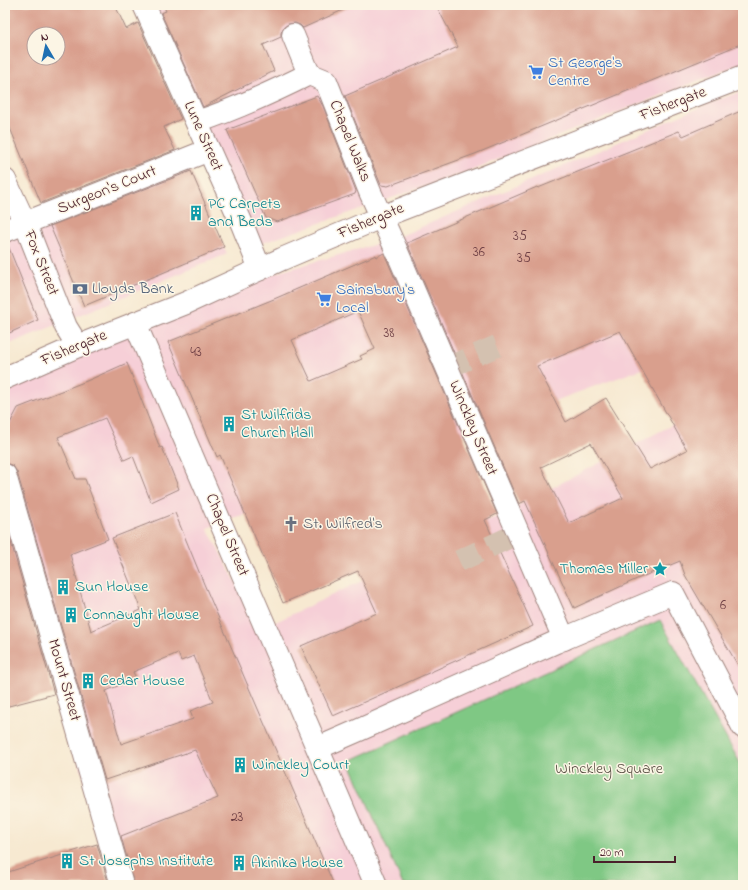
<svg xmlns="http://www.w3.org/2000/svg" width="748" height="890" viewBox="0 0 748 890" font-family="'Indie Flower',sans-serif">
  <rect width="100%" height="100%" fill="#fcf5e5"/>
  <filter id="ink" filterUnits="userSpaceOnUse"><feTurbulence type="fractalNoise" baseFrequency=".025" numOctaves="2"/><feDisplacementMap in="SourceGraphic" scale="8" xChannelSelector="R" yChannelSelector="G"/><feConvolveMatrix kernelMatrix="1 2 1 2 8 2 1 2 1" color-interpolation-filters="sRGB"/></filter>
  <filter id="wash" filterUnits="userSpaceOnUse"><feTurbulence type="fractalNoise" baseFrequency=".012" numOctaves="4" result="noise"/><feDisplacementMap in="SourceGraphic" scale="16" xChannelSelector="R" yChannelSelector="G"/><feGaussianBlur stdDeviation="0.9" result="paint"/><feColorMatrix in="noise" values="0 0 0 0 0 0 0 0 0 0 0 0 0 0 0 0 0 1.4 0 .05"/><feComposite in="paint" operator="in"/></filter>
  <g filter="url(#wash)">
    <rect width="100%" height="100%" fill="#f7e9d1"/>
    <!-- built -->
    <g fill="#f6cfd7">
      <polygon points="152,5 743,5 743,63 469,171 251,247"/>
      <polygon points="743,91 743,332 207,528 261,629 496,517 743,388 743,885 115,885 30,593 5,602 5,379 251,280 391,240 712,102"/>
      <polygon points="187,164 227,254 5,346 5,238"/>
    </g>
    <!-- green -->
    <polygon fill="#7fc884" stroke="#647458" points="660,620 743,768 743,885 403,885 349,761"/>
    <g id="blocks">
      <!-- building -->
      <g fill="#d99f8d" fill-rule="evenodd">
        <path d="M5,5H115L126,29L138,23L181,119L164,127L175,150L41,203L5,116ZM34,34H58V58H34Z"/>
        <polygon points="163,5 354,5 303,28 300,25 295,23 288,24 283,28 281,33 281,37 263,45 274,71 203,107 161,13 166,11"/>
        <polygon points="436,5 743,5 743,43 475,154 388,186 381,185 345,96 458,47"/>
        <polygon points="317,96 323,106 356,191 355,194 277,222 266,218 227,130"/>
        <path d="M743,110V674L685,575L680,561L637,579L574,608L525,501L519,504L407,243L537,187L538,188L679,131L683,136ZM620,331L687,450L650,469L606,398L566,422L537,366ZM591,443L623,498L569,523L541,467Z"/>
        <polygon points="191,171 224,247 84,306 50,226"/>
        <polygon points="5,243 7,243 38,320 5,335"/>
        <path d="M384,253L497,514L485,520L533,626L333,716L301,646L377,613L358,571L283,603L220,455L217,457L168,342L274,299L376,255V257ZM358,311L375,349L360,356L362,359L311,381L292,340Z"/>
        <path d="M127,363L160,448L162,447L179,489L151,502L133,456L124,460L105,418L58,437L76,479H85L108,539L70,554L91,631L141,610L112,538L175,513L204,584L334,885H134L121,836L218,798L195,750L105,780L17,472L13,466L5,463V433L18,408L89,380ZM178,653L181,661L194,656L213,702L190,711L193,719L121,744L106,691L136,678L133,672Z"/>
        <polygon points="5,521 54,694 5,707"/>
        <polygon points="97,844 109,885 5,885 5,873"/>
      </g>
    </g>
  </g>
  <g filter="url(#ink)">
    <use href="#blocks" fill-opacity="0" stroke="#a0847e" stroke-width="1"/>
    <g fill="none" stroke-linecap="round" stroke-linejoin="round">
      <!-- minor-tunnel -->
      <g stroke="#d4c1b0" stroke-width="22" stroke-dasharray="22 11" stroke-linecap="butt">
        <polyline points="447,368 499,345"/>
        <polyline points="459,561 519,533"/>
      </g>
      <!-- minor casing -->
      <g stroke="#a0847e" stroke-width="24">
        <g id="minor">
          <polyline points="144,5 242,224 260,269"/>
          <polyline points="293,35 309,74"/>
          <polyline points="309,74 326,81 370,192 395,247 564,639"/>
          <path d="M197,122C236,109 273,92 309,74"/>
          <polyline points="5,180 25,223 66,327 78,346"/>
          <polyline points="5,231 209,150"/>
          <polyline points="135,323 376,885"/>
          <polyline points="5,378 78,346 186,303 282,259 381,217 743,77"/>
          <polyline points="5,475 122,885"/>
          <polyline points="318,748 357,731 556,642 673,593 743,727"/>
        </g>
      </g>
      <!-- minor -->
      <use href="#minor" stroke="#fff" stroke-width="22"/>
    </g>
  </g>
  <!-- icons -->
  <defs>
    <g id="supermarket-bare" transform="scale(1.2)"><path d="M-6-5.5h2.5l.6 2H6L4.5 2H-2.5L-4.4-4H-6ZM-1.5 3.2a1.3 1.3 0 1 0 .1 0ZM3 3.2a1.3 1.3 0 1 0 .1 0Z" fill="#3f7fe0" stroke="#fcf5e5" stroke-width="2.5" paint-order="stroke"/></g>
    <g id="building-bare" transform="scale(1.2)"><path d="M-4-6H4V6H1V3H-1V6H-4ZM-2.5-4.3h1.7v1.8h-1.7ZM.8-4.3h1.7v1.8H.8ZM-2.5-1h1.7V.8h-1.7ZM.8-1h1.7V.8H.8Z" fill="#0f9aa8" stroke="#fcf5e5" stroke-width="2.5" paint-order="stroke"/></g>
    <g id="bank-bare" transform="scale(1.2)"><path d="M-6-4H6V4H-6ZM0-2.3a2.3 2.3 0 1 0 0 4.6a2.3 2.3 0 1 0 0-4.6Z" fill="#5c6f8a" stroke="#fcf5e5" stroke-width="2.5" paint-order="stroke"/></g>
    <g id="church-bare" transform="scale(1.2)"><path d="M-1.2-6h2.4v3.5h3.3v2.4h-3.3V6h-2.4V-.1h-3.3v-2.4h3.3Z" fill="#6b7280" stroke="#fcf5e5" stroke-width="2.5" paint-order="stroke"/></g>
    <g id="sight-bare" transform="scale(1.2)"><path d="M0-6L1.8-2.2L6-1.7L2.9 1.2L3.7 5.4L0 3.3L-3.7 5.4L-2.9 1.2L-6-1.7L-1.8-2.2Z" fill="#0f9aa8" stroke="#fcf5e5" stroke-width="2.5" paint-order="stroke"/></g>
  </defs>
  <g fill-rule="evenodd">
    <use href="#supermarket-bare" x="536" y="72"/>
    <use href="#building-bare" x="196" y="213"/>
    <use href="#bank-bare" x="80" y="289"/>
    <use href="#supermarket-bare" x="324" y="299"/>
    <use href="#building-bare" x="229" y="424"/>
    <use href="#church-bare" x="291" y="524"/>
    <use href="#sight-bare" x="660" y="569"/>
    <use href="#building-bare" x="63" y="587"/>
    <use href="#building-bare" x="71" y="615"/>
    <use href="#building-bare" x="88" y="681"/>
    <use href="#building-bare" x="240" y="765"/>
    <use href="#building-bare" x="67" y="861"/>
    <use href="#building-bare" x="239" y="863"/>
  </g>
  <g text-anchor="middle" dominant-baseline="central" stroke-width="3" stroke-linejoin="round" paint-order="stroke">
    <!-- number labels -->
    <g font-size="14" fill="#6e3f44">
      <text x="520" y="236">35</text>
      <text x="479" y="252">36</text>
      <text x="524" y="258">35</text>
      <text x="389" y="333">38</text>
      <text x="196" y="352">43</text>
      <text x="723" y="605">6</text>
      <text x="237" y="817">23</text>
    </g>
    <!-- shop labels -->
    <g font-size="16" fill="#366cbe" stroke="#fcf5e5" text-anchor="start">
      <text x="548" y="63">St George's<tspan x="548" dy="18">Centre</tspan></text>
      <text x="336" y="290">Sainsbury's<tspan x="336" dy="18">Local</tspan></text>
    </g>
    <!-- street labels -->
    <g font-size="16" fill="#4a1f2b" stroke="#fcf5e5">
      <text transform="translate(673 104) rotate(-21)">Fishergate</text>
      <text transform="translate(203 136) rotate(66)">Lune Street</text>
      <text transform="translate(350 141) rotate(68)">Chapel Walks</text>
      <text transform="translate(107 190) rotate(-22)">Surgeon's Court</text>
      <text transform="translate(371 221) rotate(-23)">Fishergate</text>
      <text transform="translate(41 263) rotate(68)">Fox Street</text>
      <text transform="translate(74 348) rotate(-23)">Fishergate</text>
      <text transform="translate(473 428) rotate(67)">Winckley Street</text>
      <text transform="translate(227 535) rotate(67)">Chapel Street</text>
      <text transform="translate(64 680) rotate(74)">Mount Street</text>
    </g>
    <!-- culture labels -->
    <g font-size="16" fill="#0d838f" stroke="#fcf5e5" text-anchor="start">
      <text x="208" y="204">PC Carpets<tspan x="208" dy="18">and Beds</tspan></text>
      <text x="241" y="415">St Wilfrids<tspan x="241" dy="18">Church Hall</tspan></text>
      <text x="648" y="569" text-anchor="end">Thomas Miller</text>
      <text x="75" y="587">Sun House</text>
      <text x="83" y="615">Connaught House</text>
      <text x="100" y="681">Cedar House</text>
      <text x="252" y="765">Winckley Court</text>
      <text x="79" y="861">St Josephs Institute</text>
      <text x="251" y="863">Akinika House</text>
    </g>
    <!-- service labels -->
    <g font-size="16" fill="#4e5e75" stroke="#fcf5e5" text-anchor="start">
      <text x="92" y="289">Lloyds Bank</text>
    </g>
    <!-- worship labels -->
    <g font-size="16" fill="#5b616d" stroke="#fcf5e5" text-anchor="start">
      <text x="303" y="524">St. Wilfred's</text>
    </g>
    <!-- park labels -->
    <g font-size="16" fill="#5a5246" stroke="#fcf5e5">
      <text x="609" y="769">Winckley Square</text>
    </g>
  </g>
  <!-- margin -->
  <rect width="748" height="890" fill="none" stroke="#fcf5e5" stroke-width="20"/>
  <!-- north arrow -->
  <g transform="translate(46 46) rotate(351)"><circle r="19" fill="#fcf5e5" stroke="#b59f9b"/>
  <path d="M0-3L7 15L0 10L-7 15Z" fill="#1f6fb2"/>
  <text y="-6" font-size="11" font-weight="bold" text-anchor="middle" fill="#4a1f2b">N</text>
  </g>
  <!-- scale -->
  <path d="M594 856v6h81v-6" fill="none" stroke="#4a1f2b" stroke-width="2"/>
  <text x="600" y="856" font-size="12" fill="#4a1f2b" stroke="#fcf5e5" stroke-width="3" paint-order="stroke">20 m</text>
</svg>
